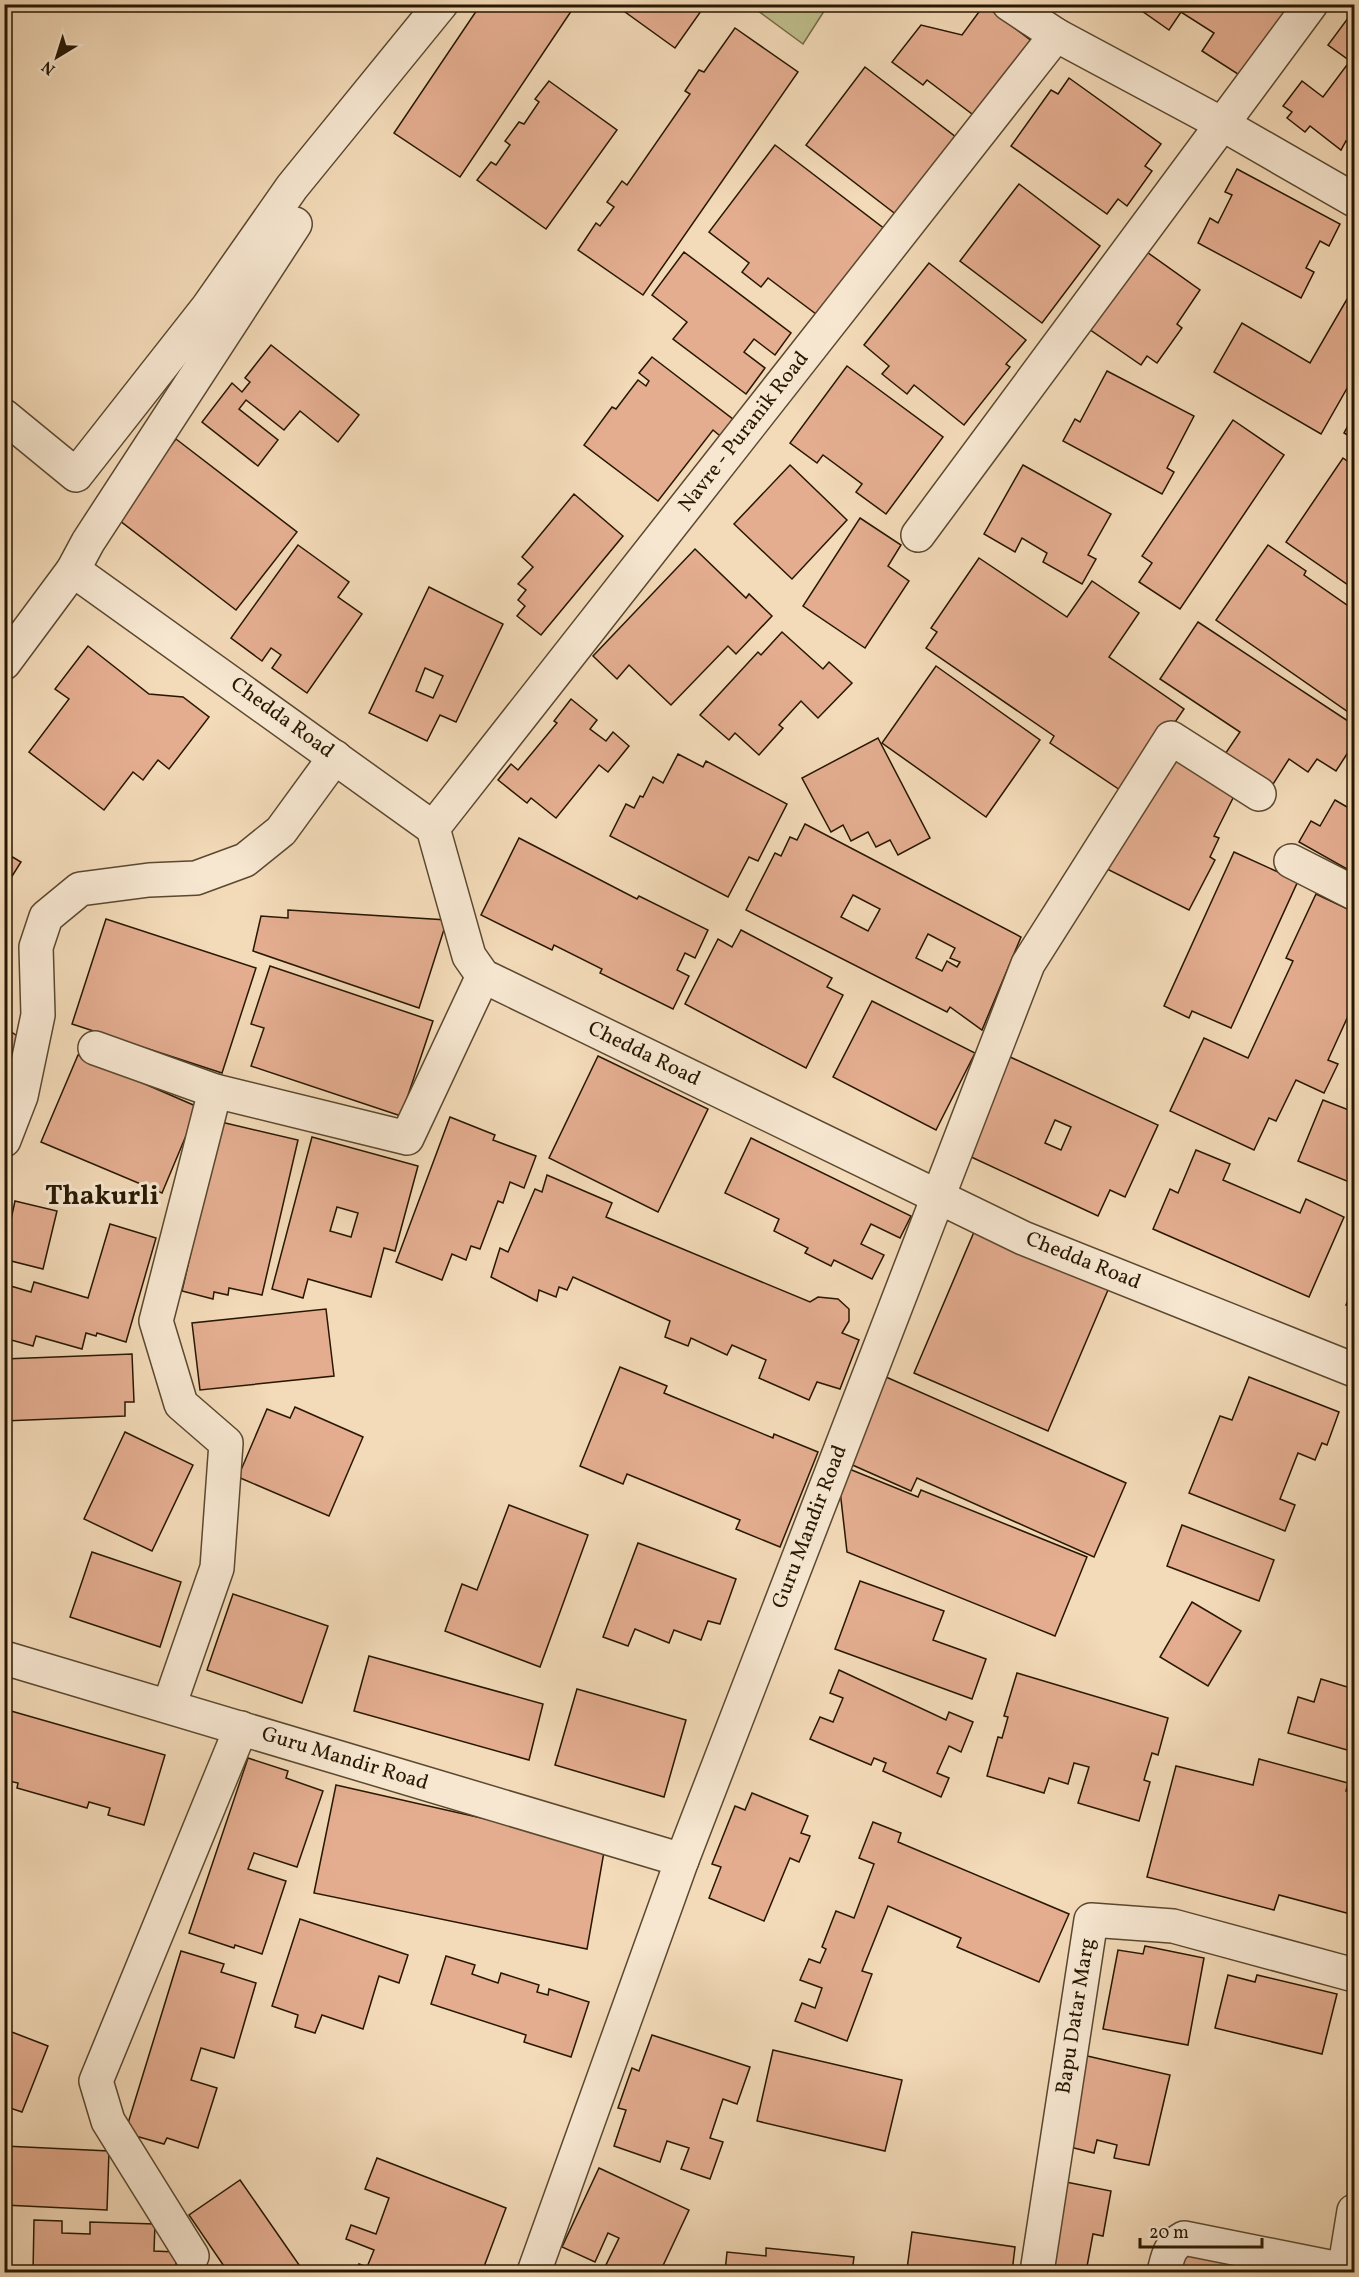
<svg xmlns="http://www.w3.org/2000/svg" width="1359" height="2277" viewBox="0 0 1359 2277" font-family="Vollkorn,serif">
  <rect width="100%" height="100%" fill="#f3dab8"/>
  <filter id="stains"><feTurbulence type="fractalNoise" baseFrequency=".00333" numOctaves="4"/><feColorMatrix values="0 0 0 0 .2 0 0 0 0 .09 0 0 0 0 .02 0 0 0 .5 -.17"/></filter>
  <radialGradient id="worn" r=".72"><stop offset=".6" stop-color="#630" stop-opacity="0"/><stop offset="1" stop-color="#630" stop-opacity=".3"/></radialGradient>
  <!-- green -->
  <polygon fill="#bfbe8c" stroke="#736a46" stroke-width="1.5" points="750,5 828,5 803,44"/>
  <!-- building -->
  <g fill="#e4ad90" stroke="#271701" stroke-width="1.5" fill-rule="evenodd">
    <polygon points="481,4 576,4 460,177 394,133"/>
    <polygon points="614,4 706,4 675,48"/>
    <polygon points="1132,4 1291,4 1244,78 1202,51 1214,33 1181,12 1169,30"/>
    <polygon points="984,5 1033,42 976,117 927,80 923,85 892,62 921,25 962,35"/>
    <polygon points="1354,10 1354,148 1346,141 1341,150 1310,126 1305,132 1287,118 1292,112 1283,106 1302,81 1323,97 1350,61 1328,45"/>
    <polygon points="735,28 798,72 643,295 578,250 596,223 600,226 614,207 607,202 622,181 627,185 690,94 685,91 699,70 704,72"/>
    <polygon points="865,67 961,141 902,219 806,145"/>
    <polygon points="1069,78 1161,144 1145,166 1152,171 1127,206 1118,199 1107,214 1011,146 1051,90 1058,94"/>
    <polygon points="549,81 617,130 546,229 477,180 491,162 496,165 510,145 505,141 519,122 524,124 539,102 535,99"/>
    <polygon points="775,145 890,233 824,320 768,278 761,287 742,272 749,263 709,232"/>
    <polygon points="1237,169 1340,224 1329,246 1320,241 1306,268 1314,272 1301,298 1198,243 1210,218 1218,223 1232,195 1225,192"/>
    <polygon points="1019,184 1100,246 1042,323 960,261"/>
    <polygon points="1144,250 1200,290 1177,324 1182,328 1157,363 1147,356 1141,365 1089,329"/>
    <polygon points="684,252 791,333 775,355 754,339 744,352 765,368 746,394 673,339 687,322 652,295"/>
    <polygon points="929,263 1026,340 1006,364 1010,367 964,425 914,385 907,394 882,374 889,366 864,345"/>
    <polygon points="1354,287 1354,376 1321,434 1214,372 1242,323 1310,363"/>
    <polygon points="271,345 359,415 338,442 300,411 284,430 246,400 239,409 278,440 258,466 202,422 232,383 242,392 250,382 245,378"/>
    <polygon points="652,357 738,423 725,440 713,430 658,501 584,445 612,407 616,409 638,380 646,386 649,381 639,373"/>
    <polygon points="847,366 943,437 886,514 856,492 862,484 823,455 817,463 790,443"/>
    <polygon points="1107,371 1194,416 1167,468 1174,472 1162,494 1063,441 1075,419 1080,422"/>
    <polygon points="1354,415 1354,439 1344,433"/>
    <polygon points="1233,420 1284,455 1180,609 1139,582 1152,563 1142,556"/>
    <polygon points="176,439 297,532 236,610 115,517"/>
    <polygon points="1343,458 1354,466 1354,589 1286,542"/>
    <polygon points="790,465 847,520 792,579 734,524"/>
    <polygon points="1023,465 1111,514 1088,555 1096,559 1082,584 1043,562 1047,553 1022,538 1015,552 984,534"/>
    <polygon points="574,494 623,536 541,635 517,616 525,606 518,600 526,590 518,584 533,567 522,557"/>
    <polygon points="860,518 901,545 888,566 909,581 865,648 803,606"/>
    <polygon points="298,545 349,582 338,597 362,614 307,693 272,668 281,655 271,648 262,661 231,638"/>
    <polygon points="1268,545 1306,571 1304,575 1354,610 1354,716 1216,620"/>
    <polygon points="695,549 746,598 749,594 772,616 736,654 728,646 671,705 629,665 617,679 593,656"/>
    <polygon points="979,558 1067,617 1092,581 1139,613 1109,657 1184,709 1126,794 1050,743 1054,736 926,648 937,632 931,628"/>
    <path d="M429,587L503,624L456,722L440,715L427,741L369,713ZM425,668L443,676L433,698L416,691Z"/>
    <polygon points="1198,622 1354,725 1354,743 1336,771 1317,759 1308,772 1289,759 1268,792 1221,760 1240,732 1160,679"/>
    <polygon points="782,632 823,669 829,662 852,683 818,718 801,701 779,725 783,728 759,755 735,733 729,740 700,715 758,652 761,655"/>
    <polygon points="88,646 149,694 183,697 209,717 169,769 158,760 143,780 133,772 104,810 29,752 69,699 55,689"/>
    <polygon points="936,666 1040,740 986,817 882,743"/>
    <polygon points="571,699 597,720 590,729 606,741 613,732 629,746 608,772 599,765 556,818 531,798 527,803 498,780 511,764 518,770 557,723 554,721"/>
    <polygon points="878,738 930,838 898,855 890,840 876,847 868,832 851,841 843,825 831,832 802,778"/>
    <polygon points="678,754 703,767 706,761 787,804 758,861 749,857 728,897 610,836 626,804 634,808 640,796 643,797 653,777 663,783"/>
    <polygon points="1172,756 1236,792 1214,836 1219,838 1210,857 1215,860 1189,910 1103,867"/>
    <polygon points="1335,800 1354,811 1354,873 1299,842 1311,821 1320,826"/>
    <path d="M805,824L1021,937L982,1030L950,1007L947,1012L746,910L775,853L781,856L790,837L797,840ZM853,895L880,909L868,931L841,917ZM928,934L955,948L950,958L960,962L957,967L947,961L942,971L916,958Z"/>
    <polygon points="519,838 637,899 639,896 708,930 695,958 685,953 677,970 689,976 673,1009 600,973 602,969 554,945 552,950 481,915"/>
    <polygon points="4,852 21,862 4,889"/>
    <polygon points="1234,852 1298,881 1231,1028 1192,1011 1189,1018 1164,1006"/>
    <polygon points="1316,894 1354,912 1354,1003 1328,1060 1338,1064 1324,1093 1296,1080 1276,1121 1269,1118 1254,1150 1170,1111 1204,1038 1248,1058 1293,961 1286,958"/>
    <polygon points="288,910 447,920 419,1008 253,951 261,916 288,918"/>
    <polygon points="106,919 256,968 222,1073 72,1024"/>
    <polygon points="741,930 832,978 827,987 843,995 806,1068 685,1004 718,939 732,947"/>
    <polygon points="270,966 433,1021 401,1116 251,1066 264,1028 251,1024"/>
    <polygon points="872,1001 975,1053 936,1130 833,1077"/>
    <polygon points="4,1027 26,1042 5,1074 4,1073"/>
    <polygon points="78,1055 198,1107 162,1193 41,1142"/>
    <polygon points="598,1056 708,1109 658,1212 549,1158"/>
    <path d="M1008,1056L1158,1125L1125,1197L1110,1190L1098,1216L967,1155ZM1055,1120L1071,1127L1061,1150L1045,1143Z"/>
    <polygon points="1323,1100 1354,1112 1354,1184 1298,1161"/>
    <polygon points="450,1117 495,1135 493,1140 536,1156 524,1188 510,1182 503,1203 498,1201 480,1249 471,1246 466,1260 452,1254 442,1280 396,1262"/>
    <polygon points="221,1122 298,1140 262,1295 229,1288 228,1295 214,1292 213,1299 182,1291"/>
    <path d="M312,1137L418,1166L395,1251L384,1248L371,1297L308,1279L303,1298L272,1289ZM337,1207L358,1213L351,1237L330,1231Z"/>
    <polygon points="751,1138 911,1216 900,1238 871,1224 861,1244 884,1255 872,1279 834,1260 831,1266 805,1253 808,1248 774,1231 779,1219 725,1193"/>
    <polygon points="1196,1150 1230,1164 1223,1180 1300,1213 1306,1199 1344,1217 1309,1297 1153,1229 1170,1189 1178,1193"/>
    <polygon points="547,1175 612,1203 606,1217 810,1302 818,1297 838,1299 849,1309 849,1321 842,1333 859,1340 840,1389 817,1382 809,1400 759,1378 766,1360 732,1345 727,1355 691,1338 688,1346 665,1337 670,1321 573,1277 567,1290 559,1287 556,1297 539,1290 537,1301 491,1277 500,1248 508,1252 535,1189 542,1192"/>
    <polygon points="15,1201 57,1211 43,1269 7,1260 4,1269 4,1232 8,1233"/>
    <polygon points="110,1224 156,1238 126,1342 97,1333 96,1336 86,1333 82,1349 36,1336 33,1346 4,1338 4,1284 31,1292 34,1282 88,1298"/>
    <polygon points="977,1225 1111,1283 1048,1431 914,1373"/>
    <polygon points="1354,1285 1354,1308 1346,1305"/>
    <polygon points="326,1309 334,1376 200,1390 192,1323"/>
    <polygon points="132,1354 134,1402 125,1402 125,1416 4,1421 4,1359"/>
    <polygon points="620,1367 667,1386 664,1393 773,1438 774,1434 818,1452 780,1547 736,1529 740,1520 627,1474 623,1484 580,1466"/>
    <polygon points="886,1377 1126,1483 1094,1557 917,1478 911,1491 848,1463"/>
    <polygon points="1249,1377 1339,1412 1327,1445 1322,1443 1315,1460 1298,1453 1280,1499 1295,1505 1285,1531 1189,1493 1220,1416 1232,1420"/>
    <polygon points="295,1407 363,1437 329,1516 238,1477 267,1409 290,1418"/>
    <polygon points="125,1432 193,1465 152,1551 84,1519"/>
    <polygon points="837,1464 918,1497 921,1490 1087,1557 1055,1636 847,1552"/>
    <polygon points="509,1505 588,1535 540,1667 445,1631 462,1584 477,1590"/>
    <polygon points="1182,1525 1274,1560 1259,1601 1167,1566"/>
    <polygon points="638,1543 736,1579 720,1624 708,1621 701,1640 674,1630 669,1643 635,1629 628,1646 603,1637"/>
    <polygon points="92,1552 181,1582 160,1647 70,1617"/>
    <polygon points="860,1581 944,1611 933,1640 986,1659 972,1699 835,1649"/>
    <polygon points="233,1594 328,1626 302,1703 207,1670"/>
    <polygon points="1192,1602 1241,1631 1208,1686 1160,1657"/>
    <polygon points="369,1656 543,1704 529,1760 354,1711"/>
    <polygon points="839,1670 946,1720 949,1712 973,1722 961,1752 949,1746 937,1773 949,1778 941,1797 883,1771 886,1763 874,1758 871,1765 810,1739 820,1717 833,1722 843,1698 830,1693"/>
    <polygon points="1017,1673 1168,1718 1158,1755 1152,1753 1144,1780 1150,1782 1139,1821 1078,1803 1089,1767 1074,1763 1068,1784 1049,1778 1044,1793 987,1776 998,1737 1002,1738 1008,1717 1004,1716"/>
    <polygon points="1321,1679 1354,1689 1354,1752 1288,1733 1298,1697 1314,1702"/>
    <polygon points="577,1689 686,1720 664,1797 555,1765"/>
    <polygon points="4,1709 165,1755 144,1825 108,1815 110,1808 89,1802 87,1808 17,1788 18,1783 4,1780"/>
    <polygon points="248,1758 288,1771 286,1778 323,1791 297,1867 254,1853 248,1869 286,1881 262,1954 235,1945 234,1948 189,1933"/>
    <polygon points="1259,1759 1348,1783 1346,1791 1354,1794 1354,1915 1279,1895 1274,1910 1147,1877 1176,1766 1253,1785"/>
    <polygon points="336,1785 605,1846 587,1949 314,1893"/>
    <polygon points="752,1793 808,1816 801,1833 810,1836 799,1862 790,1858 764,1921 709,1898 721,1867 712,1864 735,1806 745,1810"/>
    <polygon points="873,1822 901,1833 898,1842 1069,1914 1039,1982 957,1947 961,1938 888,1906 862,1971 872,1974 847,2041 795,2021 802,2003 815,2008 822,1988 800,1980 809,1959 820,1963 826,1949 822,1947 836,1911 854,1918 874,1864 859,1858"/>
    <polygon points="300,1919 408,1955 399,1983 379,1976 363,2029 322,2015 315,2033 295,2027 298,2015 272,2006"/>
    <polygon points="1145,1946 1204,1958 1188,2045 1103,2029 1118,1950 1143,1954"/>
    <polygon points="181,1951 224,1964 221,1972 256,1983 234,2058 201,2048 191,2080 217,2088 198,2148 167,2138 164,2144 125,2133"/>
    <polygon points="446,1956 475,1965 472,1974 498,1983 501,1973 539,1985 537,1992 548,1995 549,1989 589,2002 571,2057 524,2042 526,2035 431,2004"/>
    <polygon points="1228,1975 1255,1982 1257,1975 1337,1994 1322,2054 1215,2028"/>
    <polygon points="4,2029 48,2046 22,2112 4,2106"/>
    <polygon points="652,2035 750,2067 737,2104 723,2099 710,2138 723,2142 710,2179 681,2169 689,2148 667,2141 660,2162 614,2146 626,2110 618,2108 632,2068 639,2071"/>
    <polygon points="773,2050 902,2080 885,2151 757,2121"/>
    <polygon points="1083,2055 1170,2075 1149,2165 1114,2158 1117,2145 1097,2140 1094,2153 1062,2145"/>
    <polygon points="4,2146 109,2151 107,2210 4,2205"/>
    <polygon points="377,2158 506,2208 482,2272 355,2272 359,2264 367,2267 374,2250 346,2239 351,2225 376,2234 389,2198 365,2189"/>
    <polygon points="599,2168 689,2210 660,2272 616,2272 605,2267 619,2238 608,2233 595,2262 562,2247"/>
    <polygon points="240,2180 304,2272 228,2272 189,2215"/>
    <polygon points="1061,2181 1111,2191 1103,2236 1093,2234 1086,2272 1049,2272"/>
    <polygon points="34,2220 62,2221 62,2233 90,2234 90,2222 155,2224 154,2251 176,2252 176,2272 33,2272"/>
    <polygon points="912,2232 1015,2247 1012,2272 887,2272 888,2266 907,2269"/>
    <polygon points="766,2248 854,2257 852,2272 725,2272 727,2252 766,2256"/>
    <polygon points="1188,2251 1284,2272 1173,2272"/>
  </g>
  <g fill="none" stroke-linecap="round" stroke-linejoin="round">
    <!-- minor casing -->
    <g stroke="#5a482f" stroke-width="36">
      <g id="minor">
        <polyline points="1009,4 1056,35 1222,124 1354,200"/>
        <polyline points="4,416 76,475 208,307 292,187 441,4"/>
        <polyline points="918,535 1311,4"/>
        <polyline points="73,570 433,828 469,956 483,976 1023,1238 1354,1370"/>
        <polyline points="4,663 73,570 88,542 295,224"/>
        <polyline points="433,828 1056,35"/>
        <polyline points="1291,861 1354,893"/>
        <polyline points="95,1048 215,1091"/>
        <polyline points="4,1140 21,1096 38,1015 36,947 46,917 80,889 149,880 196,878 245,860 281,831 335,757"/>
        <polyline points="8,1659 682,1860"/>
        <polyline points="169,1706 217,1568 226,1443 181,1404 156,1321 215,1091 407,1138 483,976"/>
        <polyline points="192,2256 108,2121 96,2081 241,1728"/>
        <polyline points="534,2272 682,1860 1028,964 1171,738 1259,794"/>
        <polyline points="1037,2272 1091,1920 1173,1926 1354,1975"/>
        <path d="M1164,2272C1168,2256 1169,2246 1184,2238L1344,2270"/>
        <polyline points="1344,2272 1354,2211"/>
      </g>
    </g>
    <!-- minor -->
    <use href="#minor" stroke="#f7e7d1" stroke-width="33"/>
  </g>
  <g text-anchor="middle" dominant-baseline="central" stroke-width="6" stroke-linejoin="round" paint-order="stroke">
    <!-- street labels -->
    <g font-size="21" fill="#271701" stroke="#f7e7d1">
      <text transform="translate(744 432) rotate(-52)">Navre - Puranik Road</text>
      <text transform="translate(282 718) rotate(36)">Chedda Road</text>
      <text transform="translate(644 1054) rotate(26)">Chedda Road</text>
      <text transform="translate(1083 1261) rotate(22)">Chedda Road</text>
      <text transform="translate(810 1527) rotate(-69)">Guru Mandir Road</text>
      <text transform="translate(345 1759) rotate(17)">Guru Mandir Road</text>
      <text transform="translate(1076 2016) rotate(-81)">Bapu Datar Marg</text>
    </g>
    <!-- district labels -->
    <g font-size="27" font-weight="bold" fill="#271701" stroke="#f7e7d1">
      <text x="102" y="1197">Thakurli</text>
    </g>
  </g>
  <!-- margin -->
  <rect width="1359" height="2277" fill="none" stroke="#f3dab8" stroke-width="24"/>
  <rect x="6" y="6" width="1347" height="2265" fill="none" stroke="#271701" stroke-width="3"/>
  <rect x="12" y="12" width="1335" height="2253" fill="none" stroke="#271701" stroke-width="1.5"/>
  <!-- north arrow -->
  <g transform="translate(57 57) rotate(218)" stroke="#f7e7d1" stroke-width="4.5" paint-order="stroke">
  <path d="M0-4.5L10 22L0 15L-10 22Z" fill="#271701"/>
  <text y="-9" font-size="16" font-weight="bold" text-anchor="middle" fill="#271701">N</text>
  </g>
  <!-- scale -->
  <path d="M1140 2238v9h122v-9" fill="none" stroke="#271701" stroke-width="3"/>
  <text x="1149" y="2238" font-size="18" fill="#271701" stroke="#f7e7d1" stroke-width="4.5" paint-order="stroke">20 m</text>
  <rect width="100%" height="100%" filter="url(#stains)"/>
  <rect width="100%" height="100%" fill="url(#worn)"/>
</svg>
